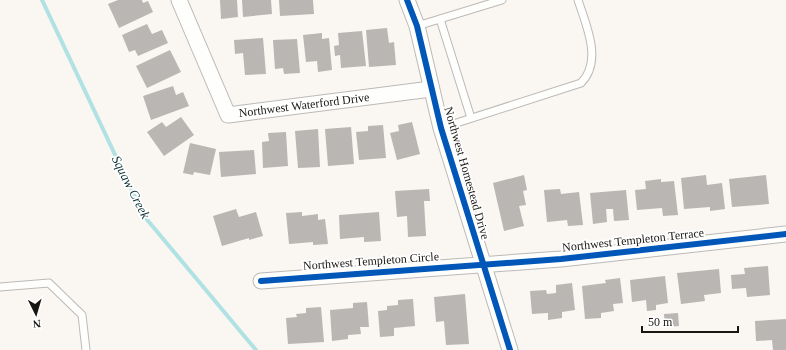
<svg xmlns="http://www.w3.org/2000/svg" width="786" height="350" viewBox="0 0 786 350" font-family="'Times New Roman',serif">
  <rect width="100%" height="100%" fill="#faf6f2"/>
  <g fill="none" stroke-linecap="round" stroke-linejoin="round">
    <!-- stream -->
    <polyline stroke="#b0e2e3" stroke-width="4" points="42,0 144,216 256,350"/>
  </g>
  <!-- building -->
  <g fill="#b9b6b3">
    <polygon points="118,0 142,0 143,3 148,1 153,12 119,28 108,4"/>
    <polygon points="220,0 237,0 238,17 221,19"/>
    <polygon points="242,0 271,0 272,14 243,17"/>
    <polygon points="279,0 313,0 314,14 280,16"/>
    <polygon points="147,24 152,34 162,30 168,43 138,56 135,50 129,52 122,35"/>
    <polygon points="387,28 389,43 394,42 396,65 369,67 366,30"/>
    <polygon points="362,31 366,66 341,68 340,55 335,56 334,46 339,45 338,33"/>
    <polygon points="322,33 322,39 329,38 332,70 318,72 317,61 306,62 303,35"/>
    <polygon points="263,38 266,74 245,75 243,53 235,54 234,40"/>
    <polygon points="297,39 300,73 284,74 283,68 275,69 273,40"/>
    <polygon points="170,50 181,72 147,88 136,66"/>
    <polygon points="173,86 176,95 183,92 189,106 151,120 143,96"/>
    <polygon points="181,117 194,135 164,156 147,132 162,122 166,127"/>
    <polygon points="412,122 420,154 397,160 390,133 399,131 398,125"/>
    <polygon points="383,125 386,158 359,160 356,132 368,131 368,126"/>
    <polygon points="351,127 354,164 328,166 325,129"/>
    <polygon points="318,129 320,167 298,168 295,131"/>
    <polygon points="286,132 288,166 263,168 262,142 269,141 268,133"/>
    <polygon points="190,143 216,149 210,175 194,172 193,175 183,173"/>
    <polygon points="254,150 256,174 221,177 219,152"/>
    <polygon points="524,175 527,190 523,191 526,205 519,206 524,226 504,231 493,183"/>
    <polygon points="706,175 707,185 722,183 725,209 710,211 710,207 684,209 681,178"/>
    <polygon points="766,175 769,204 732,207 729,179"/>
    <polygon points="661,179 661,182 674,181 678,215 663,216 662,208 637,210 635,190 646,189 645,181"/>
    <polygon points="429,189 430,201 424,201 426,236 408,237 407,216 397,217 395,191"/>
    <polygon points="560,189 561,194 579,192 583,225 568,226 567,220 547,222 544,190"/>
    <polygon points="626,190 629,220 614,221 613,209 606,209 607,222 593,224 590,193"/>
    <polygon points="236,209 239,217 256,212 263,236 249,240 249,238 222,246 213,216"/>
    <polygon points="302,212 302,216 318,214 318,220 325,219 328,244 313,245 313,242 289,244 286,213"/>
    <polygon points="379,212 381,241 364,242 364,237 340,239 339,215"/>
    <polygon points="768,266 770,295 747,297 746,288 732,289 731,275 745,274 744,268"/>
    <polygon points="719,269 721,293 704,295 705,301 681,304 677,273"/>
    <polygon points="665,276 668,303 656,305 656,310 647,311 646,300 632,302 630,280"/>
    <polygon points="620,278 623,303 613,304 614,311 601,313 601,318 585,319 582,286 606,283 605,280"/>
    <polygon points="572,283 575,310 562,312 562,318 548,320 548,313 532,314 530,291 546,290 547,294 556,293 556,285"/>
    <polygon points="465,294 469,344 446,345 444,321 436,322 434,297"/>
    <polygon points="413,299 415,326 394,328 394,336 380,337 378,311 387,310 387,306 398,305 398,300"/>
    <polygon points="367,302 369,327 360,327 361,334 348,335 348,339 332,341 330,310 353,308 353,303"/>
    <polygon points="321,307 324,342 288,344 286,318 297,317 296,314 306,313 306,308"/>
    <polygon points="678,313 679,326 665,327 664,314"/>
    <polygon points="786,319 786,350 773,350 772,340 756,341 755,321"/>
  </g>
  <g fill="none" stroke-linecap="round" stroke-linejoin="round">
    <!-- lane casing -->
    <g stroke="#bcbab6" stroke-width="9">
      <g id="lane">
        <polyline points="440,19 471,118"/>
        <polyline points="417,26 502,0"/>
        <path d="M441,128L581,83C603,61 586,25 578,0"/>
        <polyline points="0,287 49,283 82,315 86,350"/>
      </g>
    </g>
    <!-- street casing -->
    <g stroke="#bcbab6" stroke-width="17">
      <g id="street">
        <polyline points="179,0 228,115 431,89"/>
        <polyline points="407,0 417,26 441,128 510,350"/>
        <polyline points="261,281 561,259 786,234"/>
      </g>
    </g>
    <!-- lane -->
    <use href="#lane" stroke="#fefefd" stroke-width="7"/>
    <!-- street -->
    <use href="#street" stroke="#fefefd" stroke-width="15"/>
    <!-- cycleway casing -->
    <g stroke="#fff" stroke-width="8">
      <g id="cycleway">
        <polyline points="407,0 417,26 441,128 510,350"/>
        <polyline points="261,281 561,259 786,234"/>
      </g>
    </g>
    <!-- cycleway -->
    <use href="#cycleway" stroke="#0057b8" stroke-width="6"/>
  </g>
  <g text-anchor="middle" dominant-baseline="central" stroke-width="3.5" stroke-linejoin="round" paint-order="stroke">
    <!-- street labels -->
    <g font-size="12" fill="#181613" stroke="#fff">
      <text transform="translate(304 105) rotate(-7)">Northwest Waterford Drive</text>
      <text transform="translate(467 173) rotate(74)">Northwest Homestead Drive</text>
      <text transform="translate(633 240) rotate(-6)">Northwest Templeton Terrace</text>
      <text transform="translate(371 261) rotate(-4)">Northwest Templeton Circle</text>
    </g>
    <!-- water labels -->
    <g font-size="13" font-style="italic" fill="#0b3032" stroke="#fff">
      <text transform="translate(131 187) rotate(63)">Squaw Creek</text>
    </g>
  </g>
  <!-- north arrow -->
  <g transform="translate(36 314) rotate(175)" stroke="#ffffff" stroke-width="3" paint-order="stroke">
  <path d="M0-3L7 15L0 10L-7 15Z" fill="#181613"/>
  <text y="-6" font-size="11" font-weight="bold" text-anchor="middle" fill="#181613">N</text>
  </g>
  <!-- scale -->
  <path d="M642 326v6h96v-6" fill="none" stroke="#181613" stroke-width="2"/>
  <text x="648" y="326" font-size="12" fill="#181613" stroke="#ffffff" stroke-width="3" paint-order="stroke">50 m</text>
</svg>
